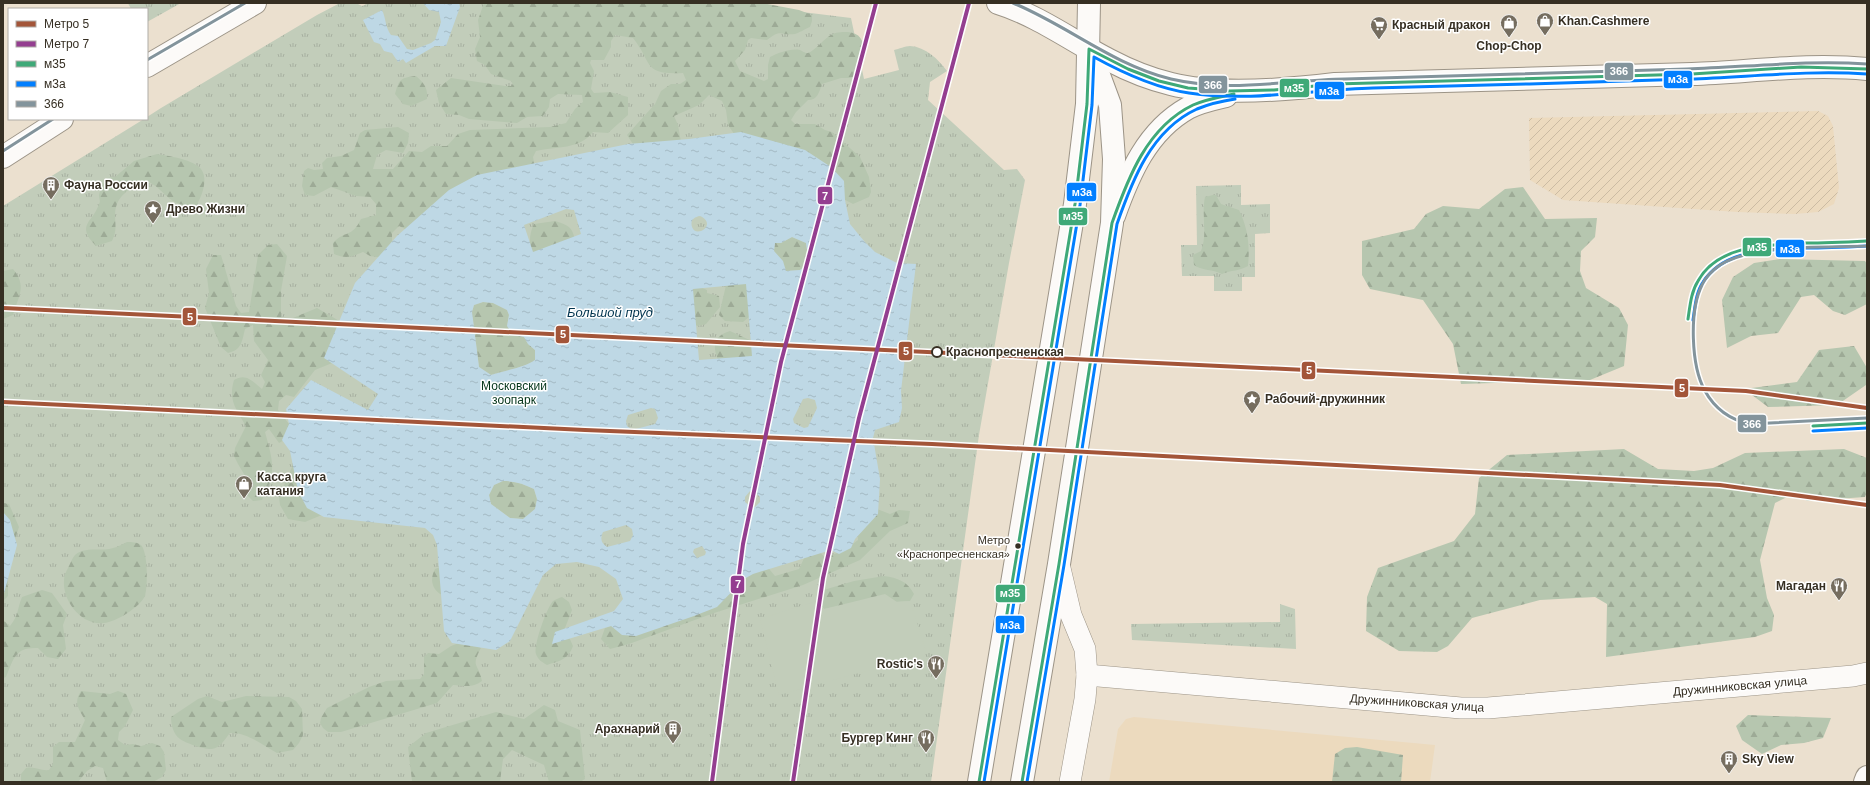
<svg xmlns="http://www.w3.org/2000/svg" width="1870" height="785" viewBox="0 0 1870 785" font-family="Arial,sans-serif">
  <defs>
    <pattern id="industrial-furrows" width="10" height="10" patternUnits="userSpaceOnUse"><rect width="10" height="10" fill="#ecdabe"/><path d="M-1 1l2-2M0 10L10 0M9 11l2-2" fill="none" stroke="#cbbba3"/></pattern>
    <pattern id="grass-tufts" width="24" height="20" patternUnits="userSpaceOnUse"><rect width="24" height="20" fill="#c2cdba"/><path d="M3 7l-1-3M5 7V3M7 7l1-3M15 17l-1-3M17 17v-4M19 17l1-3" fill="none" stroke="#a7b0a0"/></pattern>
    <pattern id="forest-firs" width="22" height="20" patternUnits="userSpaceOnUse"><rect width="22" height="20" fill="#b6c6af"/><path d="M5 1l3.5 6h-7zM16 11l3.5 6h-7z" fill="#9daa96"/></pattern>
    <pattern id="water-ripples" width="26" height="14" patternUnits="userSpaceOnUse"><rect width="26" height="14" fill="#bed8e5"/><path d="M2 4q2-2 4 0t4 0M15 11q2-2 4 0t4 0" fill="none" stroke="#a4bac4"/></pattern>
  </defs>
  <rect width="100%" height="100%" fill="#ebe0cf"/>
  <!-- built -->
  <polygon fill="#ecdabe" points="1134,717 1435,745 1430,782 1109,782 1118,729 1126,719"/>
  <!-- industrial -->
  <polygon fill="url(#industrial-furrows)" points="1818,111 1828,116 1833,126 1839,188 1834,204 1818,212 1795,214 1737,212 1563,200 1530,180 1529,118"/>
  <!-- grass -->
  <g fill="url(#grass-tufts)">
    <polygon points="128,3 181,3 147,22 147,9 131,9"/>
    <path d="M340,3H356L362,6L369,3H731L851,18L864,79L899,70L894,50C899,49 905,46 910,46C926,47 938,59 947,71L930,82L928,100L1004,170L1017,169L1025,180L1009,263L979,435L931,782H3V206L144,119H147V117L161,108L317,15Z"/>
    <polygon points="1241,185 1241,205 1270,204 1270,233 1255,234 1255,277 1242,277 1242,291 1214,291 1214,276 1182,276 1181,245 1197,245 1196,186"/>
    <polygon points="1280,604 1295,609 1296,649 1132,640 1131,624 1280,622"/>
  </g>
  <!-- forest -->
  <g fill="url(#forest-firs)">
    <path d="M484,3H762L799,10L812,15V21L810,27C805,29 799,33 795,34C780,36 782,28 767,40L751,38L748,40L745,50L735,61L740,71L764,81L768,79V65L770,57C778,53 791,48 800,50C803,51 804,53 808,53C815,51 825,37 833,34C837,32 844,32 848,32C871,34 863,60 858,74L851,78H841L822,84C819,92 818,100 808,100L796,112L791,120L795,124H815L825,130L832,132L860,157L869,177L871,192L869,197L853,204L743,147L728,125L726,110L722,101L709,95L699,105L674,116L678,125L681,142L646,164L627,135L655,104L661,91L671,84H680L686,80L683,73C642,75 653,63 633,38L615,35L611,41V47L604,60H591L590,63L594,71L591,89L594,93L610,92L628,97V115L608,133L593,132C579,150 557,146 536,151L533,157L535,167L407,230L399,226L392,233V248L384,258L370,256L363,252C351,257 346,259 334,254L333,243C346,229 351,239 361,219L376,215V204L370,197L356,196L331,187L314,196L305,195L302,186L304,171L308,168L314,170L323,169L322,163L327,158L341,156L354,150L360,133L365,130L398,127L409,133L408,143L403,153L386,150L377,155L373,169H393L409,151L422,152L431,146H447L458,134L470,130L550,127L566,123L575,109L583,102L582,95L558,94L550,99L549,107L543,116L527,117L517,123L469,119L459,115L446,114L439,103L436,90L451,78L505,86H511L513,84L511,81L491,74L485,65L477,61L475,49L480,37L478,20Z"/>
    <path d="M416,76C424,83 428,88 427,99L411,106L403,104L395,94C399,79 400,78 416,76Z"/>
    <path d="M157,154C169,156 190,159 199,167C210,176 202,198 195,207C187,205 179,205 173,201C161,193 154,179 138,181C130,188 118,197 116,207C113,219 119,228 112,241L96,246C75,224 93,223 99,204C101,201 99,199 99,195C100,189 103,183 107,178L115,177L134,161Z"/>
    <polygon points="1523,187 1545,219 1597,218 1595,237 1581,251 1580,271 1586,288 1619,308 1628,325 1624,366 1590,380 1461,384 1453,344 1423,300 1370,289 1362,275 1362,241 1414,229 1426,214 1443,206 1479,209 1505,189"/>
    <path d="M1213,195H1216L1221,204L1239,210C1248,228 1250,246 1248,266C1240,271 1231,270 1222,274C1212,269 1203,271 1194,265L1193,255L1201,251C1208,234 1201,215 1205,197Z"/>
    <path d="M555,221C574,227 572,229 577,247L539,274C533,256 525,242 534,224Z"/>
    <polygon points="792,237 806,243 809,263 800,270 786,271 774,251 775,243 781,243"/>
    <path d="M277,244L287,256L281,291V317L288,320L317,308L348,326L347,357L315,370L294,397L286,395L279,401L278,410L289,424L286,439L279,443L269,429L265,432C273,461 277,472 262,500L253,501L247,495V479L238,464L234,456L235,448L246,426C236,409 228,400 234,380C246,373 252,381 262,389L265,382L261,375L268,360L254,341L253,325L245,329C242,341 242,350 228,353L221,347L205,308L209,293L206,269L213,255H221L236,306L241,313L249,312L258,255L268,245Z"/>
    <polygon points="1780,259 1865,261 1867,264 1867,304 1845,315 1833,311 1814,295 1801,297 1778,333 1751,336 1727,348 1722,300 1733,277 1754,263"/>
    <path d="M13,269C27,286 19,295 13,315L3,319V271Z"/>
    <polygon points="749,272 760,308 743,322 725,321 719,315 727,281"/>
    <polygon points="693,284 707,290 707,293 719,296 720,307 706,324 698,326 691,324 681,288"/>
    <path d="M483,302L493,303L507,310L509,315L507,326L513,335L524,337L528,344L535,350V360C526,367 503,371 491,375L479,367L472,312L474,305Z"/>
    <path d="M730,331L756,343L762,362L718,360C712,345 714,336 730,331Z"/>
    <polygon points="1854,346 1867,368 1866,385 1837,405 1768,407 1744,389 1797,382 1819,350"/>
    <polygon points="1624,449 1658,469 1694,471 1713,468 1745,453 1844,449 1867,458 1867,491 1865,497 1808,501 1791,495 1775,503 1760,560 1767,598 1774,615 1772,631 1755,637 1606,657 1607,604 1595,597 1540,600 1472,618 1448,646 1437,652 1399,651 1366,631 1367,597 1378,568 1454,541 1475,514 1479,478 1507,455"/>
    <polygon points="300,462 329,512 305,522 288,519 280,505 279,497 292,467"/>
    <path d="M503,481C515,481 524,484 534,489L537,499L535,509L523,519L510,518L491,504L489,495L494,485Z"/>
    <polygon points="3,503 9,504 19,527 8,559 8,596 3,601"/>
    <polygon points="877,509 890,514 899,510 910,511 908,523 890,531 860,560 803,585 714,613 629,644 610,649 601,639 605,628 672,607 765,564 775,576 799,569 806,554 817,550 825,557 844,551 858,540 857,527"/>
    <path d="M127,542C132,542 137,542 141,545C148,552 148,586 145,596C140,607 116,622 104,623C81,626 62,600 64,580C64,575 67,570 69,566C71,562 72,558 75,555C86,546 100,552 113,548C118,547 122,544 127,542Z"/>
    <path d="M446,565L448,597C434,594 428,582 435,569Z"/>
    <path d="M884,576C898,578 907,581 914,594L910,601L843,605L824,609L817,601L820,591L854,581Z"/>
    <path d="M42,590L52,593L67,614L63,625L66,649L58,659L47,657L38,648C15,647 14,658 6,677L3,678V620L10,626C19,615 17,609 22,597Z"/>
    <path d="M562,597L569,602L572,610L565,628L573,646C568,660 559,661 547,665C542,662 538,660 536,654C533,646 547,607 553,601C556,599 559,598 562,597Z"/>
    <path d="M467,640L481,648C470,668 479,663 482,681C473,688 464,686 453,685L437,703L341,732H328L323,728L320,723L321,718L327,708L369,687L386,681L420,679L424,674V657L428,653L439,654L451,646Z"/>
    <path d="M81,691L110,694L118,691L126,694L133,710L125,726L119,732L118,740L125,745L133,744L141,746L152,743L160,746L164,752L166,770L162,777L153,782H107L103,768L95,766L87,771L78,782H21V774L26,768C35,766 40,771 49,770L53,764V747L59,742H75L85,720C79,709 73,703 81,691Z"/>
    <path d="M207,696L222,702L246,696L289,697L296,701L302,709L303,735L299,743L293,750L277,753C262,745 247,732 230,733C225,739 220,748 212,749C206,750 185,743 180,739C173,734 171,724 171,717L198,699Z"/>
    <polygon points="544,705 555,710 558,721 580,730 585,779 580,782 549,782 544,765 512,750 503,759 500,782 412,781 408,747 426,733 496,712 524,719"/>
    <polygon points="1748,715 1831,718 1823,738 1804,743 1781,745 1762,754 1742,740 1736,726"/>
    <polygon points="1357,747 1403,755 1401,782 1332,782 1335,754 1345,748"/>
  </g>
  <!-- pitch -->
  <polygon fill="#c2cdba" points="885,594 897,602 910,601 926,651 923,659 877,668 779,695 760,619 817,601 824,609"/>
  <!-- water -->
  <g fill="url(#water-ripples)" fill-rule="evenodd">
    <path d="M423,3H459L460,7L446,46H435L406,63L403,59L398,62L392,53L384,51L380,44L374,42L363,20L382,10C386,18 385,27 391,35L398,36L407,49L413,50L431,43L435,40L441,22L439,12L429,10Z"/>
    <path d="M741,132L805,150L831,167L844,181L845,200L850,224L864,241L875,252L897,263L916,264L901,391L902,408L899,422L875,430L873,438L880,479L878,514L855,539L851,548L839,554L831,550L753,574L744,579L717,607L694,616L636,636L622,635L611,626L552,644L555,632L614,611L623,599L616,579L599,567L577,562L556,564L543,575L510,641L496,650L452,643L444,631L437,545L433,535L425,528L324,517L307,508L298,491L290,451L282,440L289,424L286,409L311,380L368,410L378,394L324,358L355,283L397,236L449,190L477,175L628,144L689,139ZM566,209L574,210L581,234L533,252L524,225ZM700,216C718,224 696,239 692,227C690,220 694,217 700,216ZM792,237L806,243L809,263L800,270L786,271L783,261L774,251L775,243H781ZM746,284L752,356L699,360L693,289ZM483,302L493,303L507,310L509,315L507,326L513,335L524,337L528,344L535,350V360C526,367 503,371 491,375L479,367L472,312L474,305ZM808,398L815,400L817,408L808,427L804,428L794,423L793,419L803,399ZM651,408L655,409L658,418L655,424L632,430L627,426L626,421L628,415ZM503,481C515,481 524,484 534,489L537,499L535,509L523,519L510,518L491,504L489,495L494,485ZM750,491L755,492L760,497V502L755,507H751L745,502V497ZM626,525L632,529L633,535L630,541L607,547C601,543 600,539 603,532ZM702,546L706,552L705,555L697,558L693,552L694,549Z"/>
    <polygon points="3,512 10,520 17,545 3,597"/>
  </g>
  <g fill="none" stroke-linecap="round" stroke-linejoin="round">
    <!-- street casing -->
    <g stroke="#9c9487" stroke-width="22">
      <g id="street">
        <polyline points="1059,564 1071,615 1085,649 1087,675 1085,699 1070,782"/>
        <polyline points="1087,675 1461,708 1488,708 1853,676 1867,673"/>
      </g>
    </g>
    <!-- secondary casing -->
    <g stroke="#9c9487" stroke-width="24">
      <g id="secondary">
        <path d="M998,3C1037,15 1072,41 1109,60C1128,70 1150,79 1171,84C1218,96 1286,90 1335,84C1454,81 1573,78 1692,74C1750,72 1808,63 1867,69"/>
        <polyline points="147,66 255,3"/>
        <polyline points="3,157 62,119"/>
        <path d="M1114,216C1129,174 1147,131 1188,108C1199,102 1213,99 1226,96"/>
        <polyline points="1865,782 1867,777"/>
      </g>
    </g>
    <!-- primary casing -->
    <g stroke="#9c9487" stroke-width="24">
      <g id="primary">
        <polyline points="979,782 1075,204 1087,104 1089,3"/>
        <polyline points="1022,782 1059,564 1112,223 1114,159 1110,105 1093,59"/>
      </g>
    </g>
    <!-- street -->
    <use href="#street" stroke="#fcfaf8" stroke-width="21"/>
    <!-- secondary -->
    <use href="#secondary" stroke="#fcfaf8" stroke-width="22"/>
    <!-- primary -->
    <use href="#primary" stroke="#fcfaf8" stroke-width="22"/>
    <!-- bus-1 casing -->
    <g stroke="#fff" stroke-width="6">
      <g id="bus-1">
        <path d="M1688,319C1690,306 1691,292 1698,281C1718,244 1770,245 1806,243C1826,243 1847,242 1867,241"/>
        <polyline points="1813,426 1867,423"/>
        <polyline points="979,782 1075,204 1087,104 1089,49 1128,69 1159,81 1188,88 1230,91 1274,90 1335,84 1692,74 1801,67 1867,69"/>
        <path d="M1022,782L1059,564L1112,223C1128,178 1147,127 1193,105C1206,99 1220,97 1234,94"/>
      </g>
    </g>
    <!-- bus-2 casing -->
    <g stroke="#fff" stroke-width="6">
      <g id="bus-2">
        <path d="M1693,320C1695,307 1696,292 1703,282C1725,248 1771,250 1806,248C1826,248 1847,247 1867,246"/>
        <polyline points="1813,431 1867,428"/>
        <path d="M984,782L1080,205L1092,105L1094,57C1123,73 1155,88 1189,93C1250,102 1311,90 1373,88C1479,85 1584,83 1690,79C1749,77 1808,70 1867,74"/>
        <path d="M1027,782L1064,565L1117,224C1132,181 1151,130 1197,109C1209,104 1222,101 1235,99"/>
      </g>
    </g>
    <!-- bus-3 casing -->
    <g stroke="#fff" stroke-width="6">
      <g id="bus-3">
        <path d="M1013,3C1067,25 1113,65 1171,79C1231,93 1285,80 1345,79C1459,76 1573,73 1687,69C1748,67 1807,60 1867,64"/>
        <polyline points="147,60 245,3"/>
        <polyline points="3,151 53,119"/>
        <path d="M1867,418L1750,424C1731,420 1715,409 1705,391C1691,366 1689,311 1702,285C1706,276 1713,270 1720,265C1755,243 1826,248 1867,246"/>
      </g>
    </g>
    <!-- bus-1 -->
    <use href="#bus-1" stroke="#3fa978" stroke-width="3"/>
    <!-- bus-2 -->
    <use href="#bus-2" stroke="#027fff" stroke-width="3"/>
    <!-- bus-3 -->
    <use href="#bus-3" stroke="#83949c" stroke-width="3"/>
    <!-- metro-1 casing -->
    <g stroke="#fff" stroke-width="7">
      <g id="metro-1">
        <polyline points="3,308 1746,391 1867,408"/>
        <polyline points="3,402 585,430 932,444 1720,485 1867,505"/>
      </g>
    </g>
    <!-- metro-2 casing -->
    <g stroke="#fff" stroke-width="7">
      <g id="metro-2">
        <polyline points="712,782 743,544 781,362 876,3"/>
        <polyline points="793,782 823,578 859,418 969,3"/>
      </g>
    </g>
    <!-- metro-1 -->
    <use href="#metro-1" stroke="#a35539" stroke-width="4"/>
    <!-- metro-2 -->
    <use href="#metro-2" stroke="#943e90" stroke-width="4"/>
  </g>
  <!-- icons -->
  <defs>
    <g id="shop-pin" transform="scale(0.9)"><path d="M0 17L-7.5 6A9.5 9.5 0 1 1 7.5 6Z" fill="#756d5f" stroke="#fff"/><path d="M-5-2.5h2.3a2.7 3.5 0 0 1 5.4 0H5L5.5 6h-11ZM-1.5-2.5h3a1.5 2.3 0 0 0-3 0Z" fill="#fff"/></g>
    <g id="supermarket-pin" transform="scale(0.9)"><path d="M0 17L-7.5 6A9.5 9.5 0 1 1 7.5 6Z" fill="#756d5f" stroke="#fff"/><path d="M-6-5.5h2.5l.6 2H6L4.5 2H-2.5L-4.4-4H-6ZM-1.5 3.2a1.3 1.3 0 1 0 .1 0ZM3 3.2a1.3 1.3 0 1 0 .1 0Z" fill="#fff"/></g>
    <g id="building-pin" transform="scale(0.9)"><path d="M0 17L-7.5 6A9.5 9.5 0 1 1 7.5 6Z" fill="#756d5f" stroke="#fff"/><path d="M-4-6H4V6H1V3H-1V6H-4ZM-2.5-4.3h1.7v1.8h-1.7ZM.8-4.3h1.7v1.8H.8ZM-2.5-1h1.7V.8h-1.7ZM.8-1h1.7V.8H.8Z" fill="#fff"/></g>
    <g id="sight-pin" transform="scale(0.9)"><path d="M0 17L-7.5 6A9.5 9.5 0 1 1 7.5 6Z" fill="#756d5f" stroke="#fff"/><path d="M0-6L1.8-2.2L6-1.7L2.9 1.2L3.7 5.4L0 3.3L-3.7 5.4L-2.9 1.2L-6-1.7L-1.8-2.2Z" fill="#fff"/></g>
    <g id="restaurant-pin" transform="scale(0.9)"><path d="M0 17L-7.5 6A9.5 9.5 0 1 1 7.5 6Z" fill="#756d5f" stroke="#fff"/><path d="M-5-6h1v4h1v-4h1v4h1v-4h1v5L-1.5 .5V6h-2V.5L-5-1ZM5-6V6H3V1.5H1.5Q1.5-4 5-6Z" fill="#fff"/></g>
  </defs>
  <g fill-rule="evenodd">
    <use href="#shop-pin" x="1545" y="21"/>
    <use href="#shop-pin" x="1509" y="23"/>
    <use href="#supermarket-pin" x="1379" y="25"/>
    <use href="#building-pin" x="51" y="185"/>
    <use href="#sight-pin" x="153" y="209"/>
    <use href="#sight-pin" x="1252" y="399"/>
    <use href="#shop-pin" x="244" y="484"/>
    <use href="#restaurant-pin" x="1839" y="586"/>
    <use href="#restaurant-pin" x="936" y="664"/>
    <use href="#building-pin" x="673" y="729"/>
    <use href="#restaurant-pin" x="926" y="738"/>
    <use href="#building-pin" x="1729" y="759"/>
  </g>
  <!-- markers -->
  <circle fill="#fff" stroke="#362f23" stroke-width="2" cx="937" cy="352" r="5"/>
  <circle fill="#362f23" stroke="#fff" stroke-width="1.5" cx="1018" cy="546" r="3.5"/>
  <g text-anchor="middle" dominant-baseline="central" stroke-width="3" stroke-linejoin="round" paint-order="stroke">
    <!-- bus labels -->
    <g font-size="11" fill="#362f23" stroke="#fff" text-anchor="end">
      <text x="1010" y="540">Метро<tspan x="1010" dy="14">«Краснопресненская»</tspan></text>
    </g>
    <!-- poi labels -->
    <g font-size="12" font-weight="bold" fill="#362f23" stroke="#fff" text-anchor="start">
      <text x="1558" y="21">Khan.Cashmere</text>
      <text x="1392" y="25">Красный дракон</text>
      <text x="1509" y="46" text-anchor="middle">Chop-Chop</text>
      <text x="64" y="185">Фауна России</text>
      <text x="166" y="209">Древо Жизни</text>
      <text x="1265" y="399">Рабочий-дружинник</text>
      <text x="257" y="477">Касса круга<tspan x="257" dy="14">катания</tspan></text>
      <text x="1826" y="586" text-anchor="end">Магадан</text>
      <text x="923" y="664" text-anchor="end">Rostic's</text>
      <text x="660" y="729" text-anchor="end">Арахнарий</text>
      <text x="913" y="738" text-anchor="end">Бургер Кинг</text>
      <text x="1742" y="759">Sky View</text>
    </g>
    <!-- stop labels -->
    <g font-size="12" font-weight="bold" fill="#362f23" stroke="#fff" text-anchor="start">
      <text x="946" y="352">Краснопресненская</text>
    </g>
    <!-- park labels -->
    <g font-size="12" fill="#04351a" stroke="#fff">
      <text x="514" y="386">Московский<tspan x="514" dy="14">зоопарк</tspan></text>
    </g>
    <!-- street labels -->
    <g font-size="12" fill="#362f23" stroke="#fff">
      <text transform="translate(1740 686) rotate(-5)">Дружинниковская улица</text>
      <text transform="translate(1417 703) rotate(4)">Дружинниковская улица</text>
    </g>
    <!-- water labels -->
    <g font-size="13" font-style="italic" fill="#00344e" stroke="#fff">
      <text x="610" y="312">Большой пруд</text>
    </g>
  </g>
  <g stroke="#fff" stroke-width="1.5">
    <rect x="1604" y="62" width="30" height="19" rx="4" fill="#83949c"/>
    <rect x="1663" y="70" width="30" height="19" rx="4" fill="#027fff"/>
    <rect x="1198" y="75" width="30" height="19" rx="4" fill="#83949c"/>
    <rect x="1279" y="78" width="31" height="20" rx="4" fill="#3fa978"/>
    <rect x="1314" y="81" width="31" height="19" rx="4" fill="#027fff"/>
    <rect x="1066" y="182" width="31" height="20" rx="4" fill="#027fff"/>
    <rect x="817" y="186" width="16" height="19" rx="4" fill="#943e90"/>
    <rect x="1058" y="207" width="30" height="19" rx="4" fill="#3fa978"/>
    <rect x="1742" y="237" width="30" height="20" rx="4" fill="#3fa978"/>
    <rect x="1775" y="239" width="30" height="19" rx="4" fill="#027fff"/>
    <rect x="182" y="307" width="15" height="19" rx="4" fill="#a35539"/>
    <rect x="555" y="325" width="15" height="19" rx="4" fill="#a35539"/>
    <rect x="898" y="341" width="15" height="20" rx="4" fill="#a35539"/>
    <rect x="1301" y="361" width="15" height="19" rx="4" fill="#a35539"/>
    <rect x="1674" y="378" width="15" height="20" rx="4" fill="#a35539"/>
    <rect x="1737" y="414" width="30" height="19" rx="4" fill="#83949c"/>
    <rect x="730" y="575" width="15" height="19" rx="4" fill="#943e90"/>
    <rect x="995" y="584" width="31" height="19" rx="4" fill="#3fa978"/>
    <rect x="995" y="615" width="30" height="19" rx="4" fill="#027fff"/>
  </g>
  <g font-size="11" text-anchor="middle" font-weight="bold" fill="#fff">
    <text x="1619" y="75">366</text>
    <text x="1678" y="83">м3а</text>
    <text x="1213" y="89">366</text>
    <text x="1294" y="92">м35</text>
    <text x="1329" y="95">м3а</text>
    <text x="1082" y="196">м3а</text>
    <text x="825" y="200">7</text>
    <text x="1073" y="220">м35</text>
    <text x="1757" y="251">м35</text>
    <text x="1790" y="253">м3а</text>
    <text x="190" y="321">5</text>
    <text x="563" y="338">5</text>
    <text x="906" y="355">5</text>
    <text x="1309" y="374">5</text>
    <text x="1682" y="392">5</text>
    <text x="1752" y="428">366</text>
    <text x="738" y="588">7</text>
    <text x="1010" y="597">м35</text>
    <text x="1010" y="629">м3а</text>
  </g>
  <!-- border -->
  <rect width="1870" height="785" fill="none" stroke="#362f23" stroke-width="8"/>
  <!-- legend -->
  <rect x="8" y="8" width="140" height="112" fill="#ffffff" stroke="#afaca7"/>
  <rect x="16" y="21" width="20" height="6" fill="#a35539" stroke="#afaca7"/>
  <text x="44" y="28" font-size="12" fill="#362f23">Метро 5</text>
  <rect x="16" y="41" width="20" height="6" fill="#943e90" stroke="#afaca7"/>
  <text x="44" y="48" font-size="12" fill="#362f23">Метро 7</text>
  <rect x="16" y="61" width="20" height="6" fill="#3fa978" stroke="#afaca7"/>
  <text x="44" y="68" font-size="12" fill="#362f23">м35</text>
  <rect x="16" y="81" width="20" height="6" fill="#027fff" stroke="#afaca7"/>
  <text x="44" y="88" font-size="12" fill="#362f23">м3а</text>
  <rect x="16" y="101" width="20" height="6" fill="#83949c" stroke="#afaca7"/>
  <text x="44" y="108" font-size="12" fill="#362f23">366</text>
</svg>
